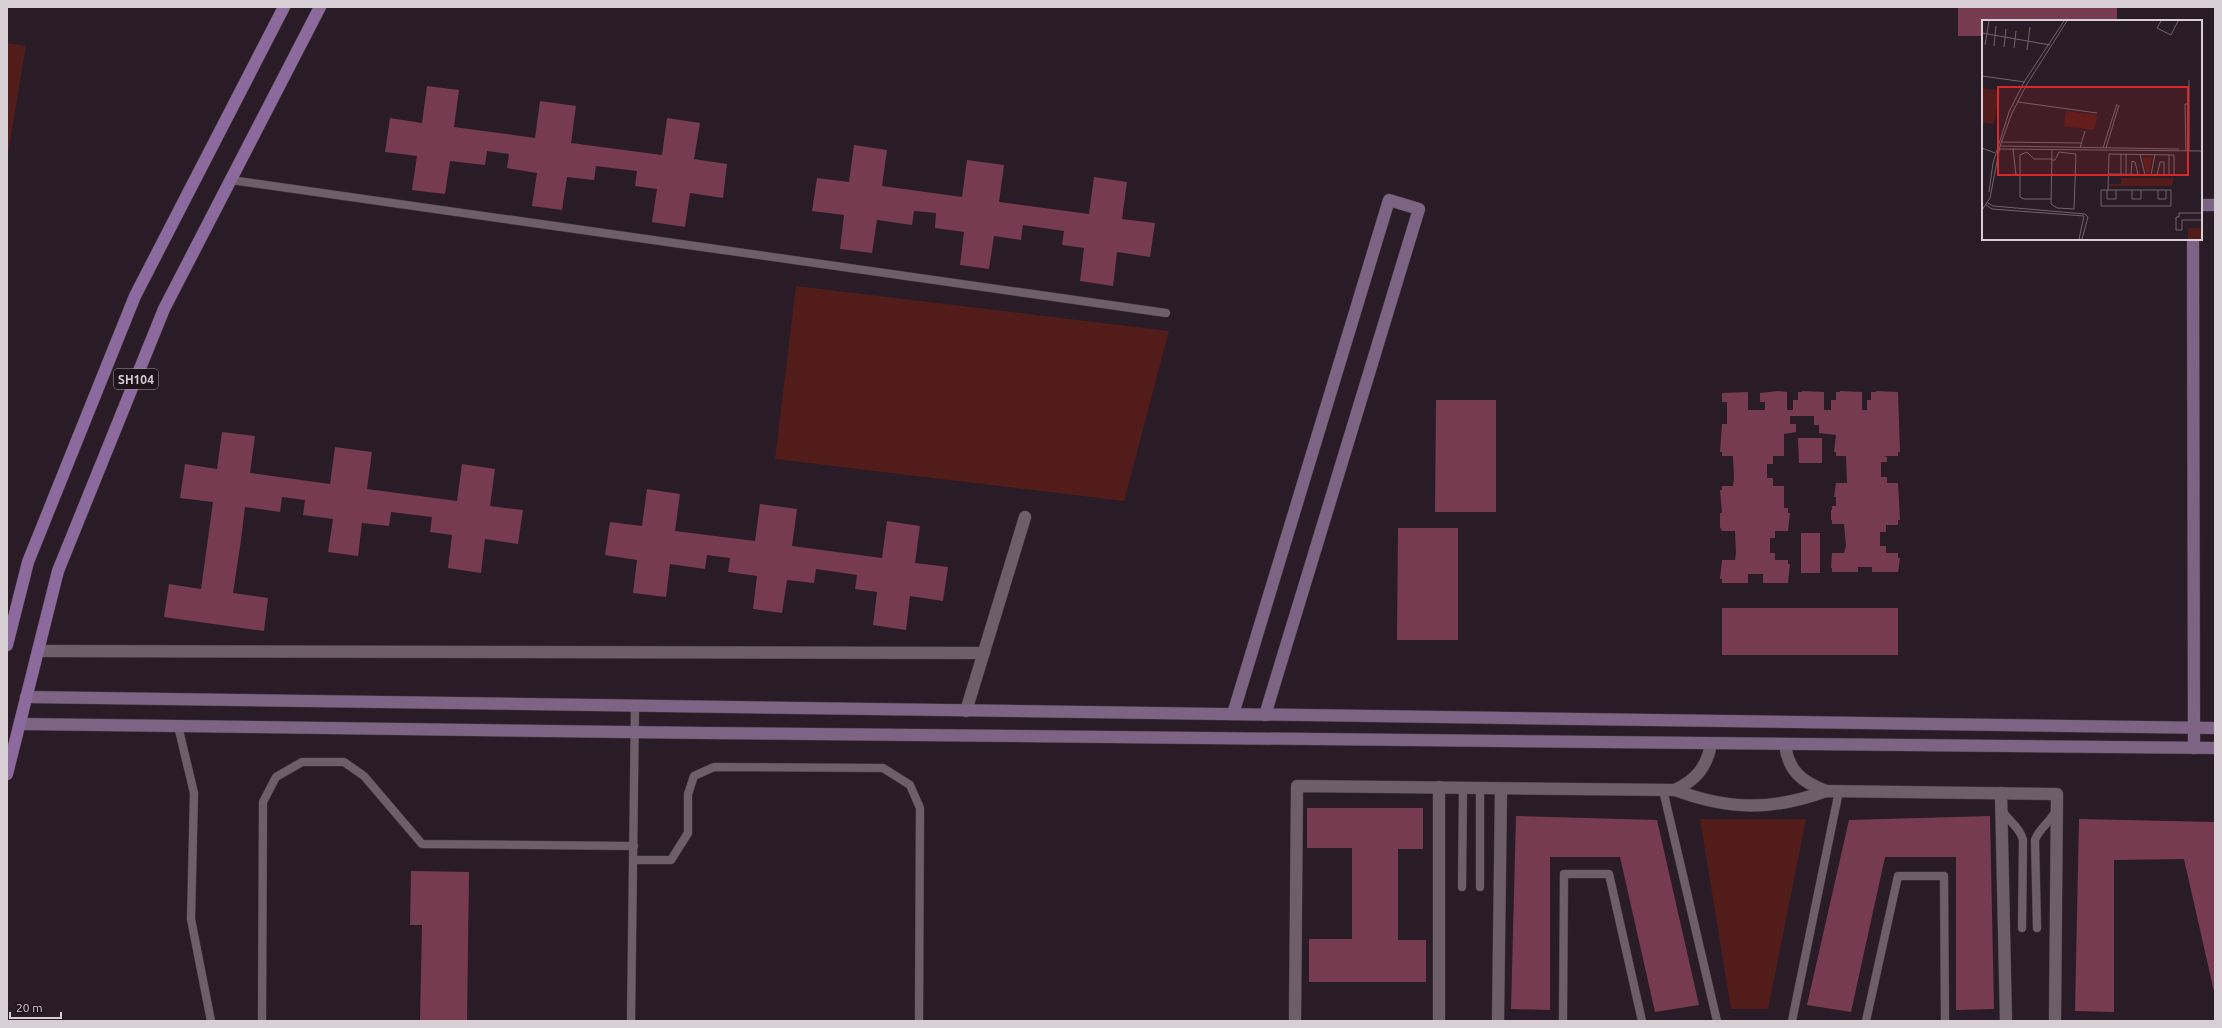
<svg xmlns="http://www.w3.org/2000/svg" width="2222" height="1028" viewBox="0 0 2222 1028" font-family="Ubuntu,sans-serif">
  <rect width="100%" height="100%" fill="#291c26"/>
  <!-- green -->
  <g fill="#511c19">
    <polygon points="7,43 26,46 7,159"/>
    <polygon points="796,286 1169,331 1124,501 775,459"/>
    <polygon points="1700,819 1806,819 1768,1009 1731,1009"/>
  </g>
  <!-- building -->
  <g fill="#773b4f">
    <polygon points="1958,7 2117,7 2117,21 1983,21 1983,36 1958,36"/>
    <polygon points="427,86 459,90 454,127 535,138 540,101 576,106 571,143 662,155 667,118 700,123 694,159 727,164 723,198 690,193 685,227 652,222 657,189 635,186 637,171 596,166 594,180 567,177 562,210 532,206 537,173 507,168 509,154 487,151 485,165 450,161 445,194 412,190 417,156 385,152 390,118 422,123"/>
    <polygon points="854,145 887,150 882,186 962,197 967,160 1004,165 999,202 1089,214 1094,177 1127,182 1122,219 1155,223 1150,257 1117,252 1113,286 1080,281 1084,248 1062,245 1064,231 1023,225 1021,240 994,236 989,269 960,265 964,232 935,228 936,213 914,211 912,225 877,220 872,253 840,249 844,215 812,211 817,178 849,182"/>
    <polygon points="1778,391 1787,392 1787,410 1793,410 1793,400 1798,400 1798,392 1802,392 1802,391 1824,392 1824,410 1831,410 1831,400 1836,400 1836,392 1840,392 1840,391 1862,392 1862,410 1867,410 1867,400 1871,400 1871,392 1876,392 1876,391 1898,392 1900,452 1898,452 1898,456 1884,456 1887,457 1887,462 1881,462 1881,477 1887,477 1887,483 1898,483 1900,520 1898,520 1898,525 1886,525 1886,532 1880,532 1880,546 1886,546 1886,553 1898,553 1898,558 1900,558 1898,572 1872,572 1872,567 1858,567 1858,572 1832,572 1832,568 1831,568 1832,553 1844,553 1846,546 1844,524 1832,524 1832,520 1831,520 1831,510 1832,510 1832,506 1836,506 1836,497 1834,497 1836,483 1847,483 1846,456 1836,456 1836,452 1834,452 1836,435 1819,433 1819,425 1814,425 1814,416 1790,416 1790,424 1796,424 1796,432 1784,434 1784,456 1773,456 1773,464 1767,464 1767,478 1773,478 1773,486 1784,486 1784,508 1788,508 1788,513 1790,513 1788,531 1775,531 1775,538 1770,538 1770,553 1775,553 1775,560 1788,560 1788,564 1790,564 1788,583 1763,583 1763,574 1748,574 1748,583 1722,583 1722,579 1720,579 1722,560 1735,560 1736,553 1735,531 1722,531 1720,527 1720,513 1722,513 1720,490 1722,490 1722,486 1733,486 1734,478 1733,456 1722,456 1722,452 1720,452 1722,424 1727,424 1727,402 1722,402 1722,393 1748,392 1748,410 1765,410 1765,402 1760,402 1760,393"/>
    <polygon points="1436,400 1496,400 1496,512 1435,512"/>
    <polygon points="222,432 255,436 250,473 330,484 335,447 372,452 367,489 457,501 462,464 495,469 490,506 523,510 518,544 485,539 481,573 448,568 452,535 430,532 432,517 391,512 389,526 362,523 358,556 328,552 333,519 303,515 305,500 282,497 280,512 245,507 241,540 233,593 268,598 264,631 164,617 169,584 201,589 213,502 180,498 185,464 217,469"/>
    <polygon points="1798,438 1822,438 1822,463 1799,463"/>
    <polygon points="647,489 680,494 675,531 755,541 760,504 797,509 792,546 882,558 887,521 920,526 915,563 948,567 943,601 910,596 906,630 873,625 877,592 855,589 857,575 816,569 814,583 787,580 782,613 753,609 757,576 728,572 730,558 707,555 705,569 670,564 666,597 633,593 637,560 605,555 610,522 642,526"/>
    <polygon points="1398,528 1458,528 1458,640 1397,640"/>
    <rect x="1801" y="533" width="19" height="40"/>
    <rect x="1722" y="608" width="176" height="47"/>
    <polygon points="1307,808 1423,808 1423,849 1398,849 1398,940 1426,940 1426,982 1309,982 1309,939 1352,939 1352,848 1307,848"/>
    <polygon points="1516,816 1657,820 1699,1005 1655,1012 1620,857 1550,857 1550,1010 1511,1009"/>
    <polygon points="1990,816 1994,1009 1956,1010 1956,857 1885,857 1851,1012 1807,1005 1849,820"/>
    <polygon points="2079,819 2215,822 2215,996 2184,859 2114,860 2114,1012 2075,1011"/>
    <polygon points="411,871 469,872 467,1021 420,1021 422,925 410,925"/>
  </g>
  <g fill="none" stroke-linecap="round" stroke-linejoin="round">
    <!-- lane casing -->
    <g stroke="#453a42" stroke-width="9">
      <g id="lane">
        <polyline points="231,180 1166,313"/>
        <polyline points="178,726 194,793 191,919 211,1021"/>
        <polyline points="1663,790 1717,1021"/>
        <path d="M2002,810C2008,821 2020,827 2023,840L2022,928"/>
        <polyline points="634,860 671,860 688,833 688,794 694,776 714,767 883,768 910,785 920,808 919,1021"/>
        <polyline points="1462,887 1463,787"/>
        <polyline points="1480,887 1480,788"/>
        <path d="M2037,928L2035,840C2039,828 2051,822 2056,810"/>
        <polyline points="262,1021 263,802 276,777 302,762 344,762 364,776 422,844 634,846"/>
        <polyline points="631,1021 635,706"/>
        <polyline points="1563,1021 1564,874 1609,874 1642,1021"/>
        <polyline points="1792,1021 1839,791"/>
        <polyline points="1866,1021 1898,876 1944,876 1945,1021"/>
      </g>
    </g>
    <!-- street casing -->
    <g stroke="#453a42" stroke-width="13">
      <g id="street">
        <polyline points="38,651 984,653"/>
        <polyline points="966,711 1025,517"/>
        <path d="M1785,744C1788,771 1802,782 1826,791"/>
        <polyline points="1439,787 1439,1021"/>
        <path d="M1675,790C1696,780 1707,767 1711,744"/>
        <polyline points="2001,793 2006,1021"/>
        <path d="M1295,1021L1297,786L1675,790C1728,810 1772,811 1826,791L2057,794L2055,1021"/>
        <polyline points="1498,1021 1501,789"/>
      </g>
    </g>
    <!-- secondary casing -->
    <g stroke="#453a42" stroke-width="13">
      <g id="secondary">
        <polyline points="2201,205 2215,205"/>
        <polyline points="2193,239 2194,748"/>
        <polyline points="26,697 2215,728"/>
        <polyline points="1233,714 1389,200 1419,209 1265,715"/>
        <polyline points="20,724 705,733 2215,748"/>
      </g>
    </g>
    <!-- primary casing -->
    <g stroke="#453a42" stroke-width="13">
      <g id="primary">
        <polyline points="7,645 28,562 135,296 284,7"/>
        <polyline points="7,774 58,571 164,309 320,7"/>
      </g>
    </g>
    <!-- lane -->
    <use href="#lane" stroke="#6e5e69" stroke-width="8"/>
    <!-- street -->
    <use href="#street" stroke="#6e5e69" stroke-width="12"/>
    <!-- secondary -->
    <use href="#secondary" stroke="#7d6484" stroke-width="12"/>
    <!-- primary -->
    <use href="#primary" stroke="#8d6a9e" stroke-width="12"/>
  </g>
  <g text-anchor="middle" dominant-baseline="central" stroke-width="3.5" stroke-linejoin="round" paint-order="stroke">
    <!-- shield labels -->
    <rect fill="#1f131c" stroke="#a0979e" stroke-width="1" x="114" y="369" width="44" height="20" rx="3"/>
    <g font-size="12" font-weight="bold" fill="#d8cfd5">
      <text x="136" y="379">SH104</text>
    </g>
  </g>
  <!-- overview -->
  <g transform="translate(1982 20)">
    <rect width="220" height="220" fill="#291c26"/>
    <path d="M0,68L18,71L12,105L0,102ZM84,91L116,95L112,110L82,106ZM161,137H170L167,153H164ZM139,158H192L190,166H127V164H139ZM206,208H218L220,219H206Z" fill="#511c19"/>
    <path fill="none" stroke="#6f646c" stroke-width="1" d="M179,1L175,8L189,15L196,1M0,13L68,25M3,25L7,1M12,26L14,6M22,27L24,9M32,28L34,11M45,30L48,7M0,56L43,62M207,60V131M36,82L115,93M19,122L100,123M18,126L197,129M0,128L13,133M98,128L103,111M121,128L135,84M124,128L137,85M17,129L220,131M31,129L34,155M204,131L203,84H207M139,134V154M158,134L163,155M187,135V155M70,140H73L77,132L94,134L92,189L75,188L69,184L70,130M144,154V134M149,154L150,141L153,142L156,154M169,155L173,134M175,155L178,142H182V155M125,170V179H134V170M126,170H119V186H189V170H126L127,134L192,135V155L126,154M150,170V179H159V170M176,170V179H184V170M7,172L11,143L27,92L42,62L82,1M69,179H42L38,177V135L45,132L52,139H70M6,183L11,186L103,194L106,197L100,219M4,185L10,189L102,196L97,219M0,190L8,178L18,126L30,93L45,64L85,1M220,193H197V197H194V210H200V200H220"/>
    <path fill="#d62828" fill-opacity="0.15" stroke="#d62828" stroke-width="2" d="M16,67H206V155H16Z"/>
    <rect width="220" height="220" fill="none" stroke="#d8cfd5" stroke-width="2"/>
  </g>
  <!-- border -->
  <rect width="2222" height="1028" fill="none" stroke="#d8cfd5" stroke-width="16"/>
  <!-- scale -->
  <path d="M10 1012v6h51v-6" fill="none" stroke="#d8cfd5" stroke-width="2"/>
  <text x="16" y="1012" font-size="12" fill="#d8cfd5" stroke="#1f131c" stroke-width="3" paint-order="stroke">20 m</text>
</svg>
